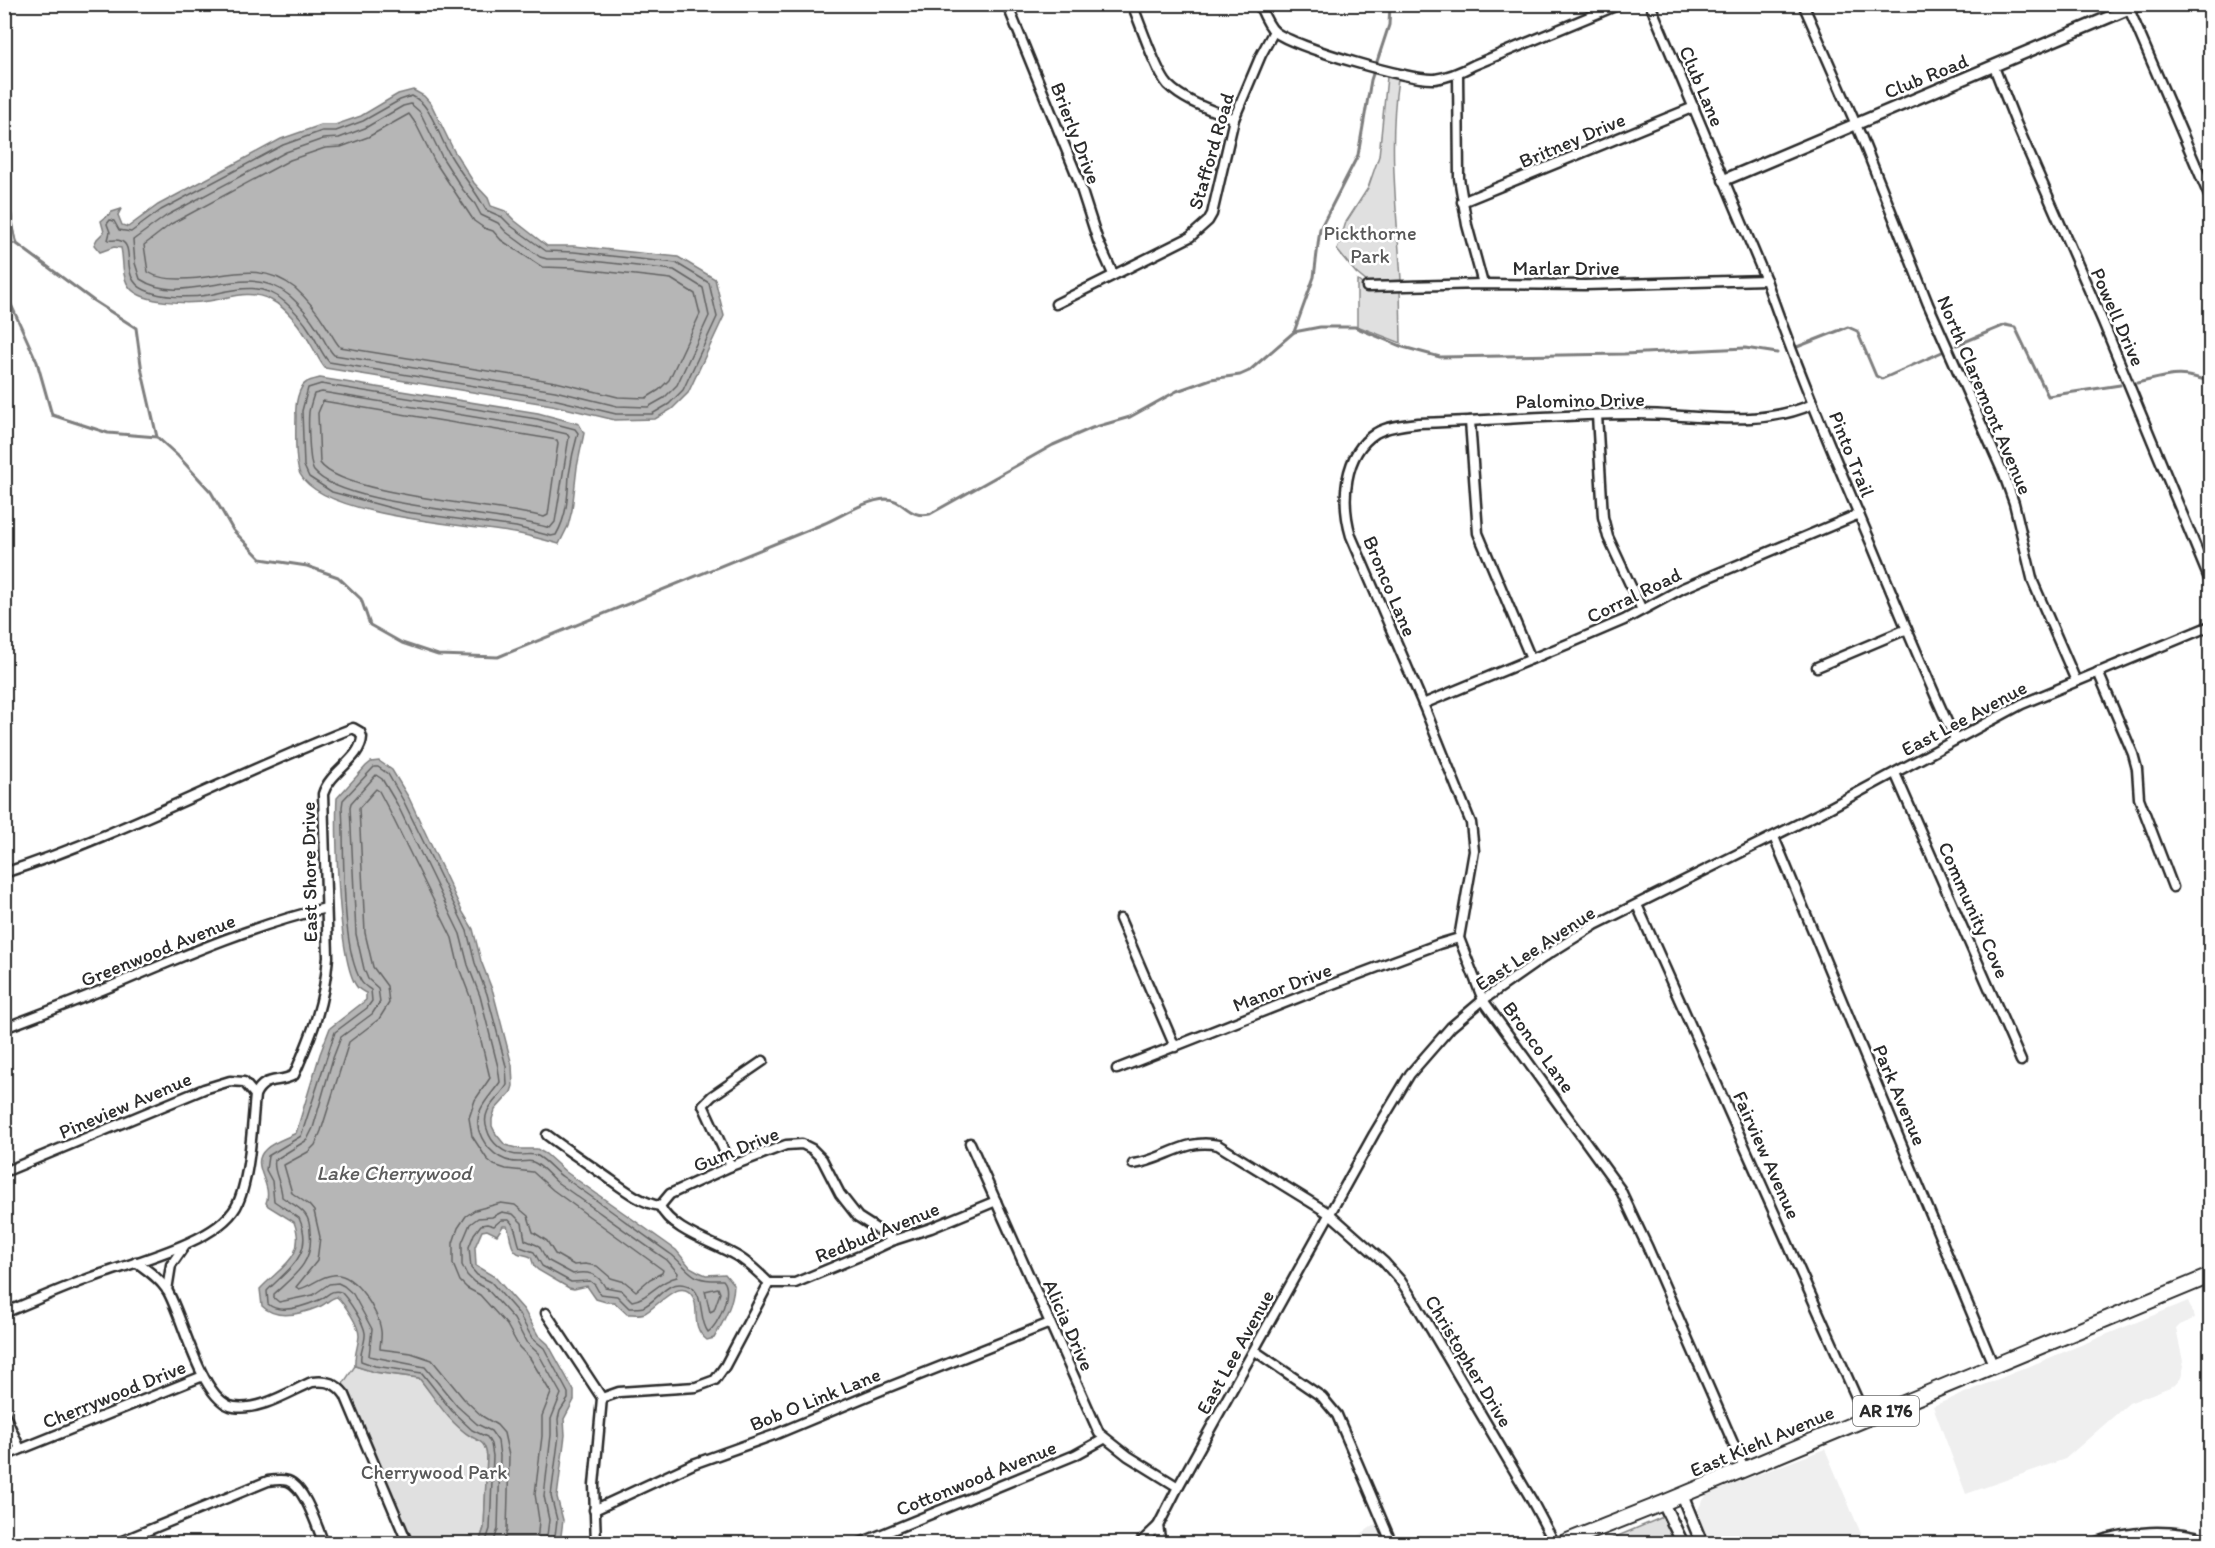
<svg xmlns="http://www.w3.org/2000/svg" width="2215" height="1548" viewBox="0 0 2215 1548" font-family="Itim,sans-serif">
  <rect width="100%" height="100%" fill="#fff"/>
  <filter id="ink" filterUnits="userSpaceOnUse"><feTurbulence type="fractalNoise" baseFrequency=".0167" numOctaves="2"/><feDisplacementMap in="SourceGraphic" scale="12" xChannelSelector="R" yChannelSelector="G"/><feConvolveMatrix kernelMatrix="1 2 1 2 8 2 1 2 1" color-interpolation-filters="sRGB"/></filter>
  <g filter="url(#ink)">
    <!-- built -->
    <g fill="#efefef">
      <polygon points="2188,1301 2195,1318 2180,1325 2176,1329 2184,1366 2181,1378 2175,1385 2129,1403 2065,1459 1966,1494 1933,1406"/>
      <polygon points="1825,1449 1865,1543 1707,1543 1698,1524 1698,1509 1707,1494"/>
      <polygon points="1381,1520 1392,1544 1347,1544"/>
    </g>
    <!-- green -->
    <g fill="#e0e0e0" stroke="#868686" stroke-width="1.5">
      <path d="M1387,77L1398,79C1388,146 1397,214 1401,280L1367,282L1356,273L1337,250L1346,222L1368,188L1379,156Z"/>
      <polygon points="5,178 17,244 5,244"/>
      <polygon points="1357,280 1368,289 1400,288 1401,343 1357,326"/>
      <path d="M355,1366L374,1372L419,1378C435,1398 447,1415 466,1433C478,1443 484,1436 487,1456L484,1528L479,1543H408L340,1388Z"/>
      <polygon points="1663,1517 1678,1543 1599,1544"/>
    </g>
    <!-- water -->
    <g fill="#b6b6b6" stroke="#7e7e7e" stroke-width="1.5">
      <path d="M413,90L424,96L431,104L454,151L474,183L488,198L491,206L505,211L515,221L547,246H574L678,257L715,279L724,316L688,393L672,409L655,419L615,420L552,405L325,368C320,362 317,355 313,348C303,330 290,310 271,300C250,289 232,297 209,301C190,304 143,304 130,288C121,277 124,260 121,248L114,247L100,252L94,245L97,239L104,232L101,221L112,212L121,209L118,215L122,225L128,227L158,205L281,139L321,125H335L361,116L398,94Z"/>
      <path d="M320,378L538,413L579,424L584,433L577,467L572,510L568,526L559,544C545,540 530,536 515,533C470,525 322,517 300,474C294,461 296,430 296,415C295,406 298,387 307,382C310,380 316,379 320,378Z"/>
      <path d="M379,761L392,770L409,798L462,911L473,929L481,961L493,992L512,1065L513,1086L511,1092L495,1110L492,1119V1126L496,1134L505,1145L520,1149H537L546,1154L566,1172L676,1250L690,1267L699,1272L706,1275L725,1274L734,1285C733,1304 724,1321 714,1338L707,1340C690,1327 700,1310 693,1297C681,1275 656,1308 645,1313C640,1315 633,1314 627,1314L614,1302H606L596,1299L587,1286L574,1289L569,1288L538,1270L534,1266L531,1257C527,1255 524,1255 520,1254C509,1251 511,1233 507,1226H503L497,1235L487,1230L482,1231L475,1247L476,1266L495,1277L524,1310L538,1335L548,1344L574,1391V1400L564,1419L565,1435L557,1497L563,1520L560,1543H479L484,1528L487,1456C485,1442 481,1442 470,1436C448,1422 435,1398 419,1378L374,1372L355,1366C354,1355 358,1347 359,1336C359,1325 345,1305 337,1297C330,1298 327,1303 321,1306C302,1314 277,1321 262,1306L260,1289C281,1266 307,1257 294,1222L268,1206L266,1203C274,1183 248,1165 266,1149C273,1142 287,1138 296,1133L320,1054L330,1028L366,1000V993C365,993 359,989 358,988C338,966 335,831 337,798L366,766L371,762Z"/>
    </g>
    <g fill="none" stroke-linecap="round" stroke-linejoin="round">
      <!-- shore -->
      <g stroke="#636363" stroke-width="1.5">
        <path d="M412,96C418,99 422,102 426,108C436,122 441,140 450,155C461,174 476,191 486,210L502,217L511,226L546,251L574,252L676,263L709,283L717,317L683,390L669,404L652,414H616L553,399L329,362C321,353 317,341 310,331C304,321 295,311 286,303C262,281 237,289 208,295C190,298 162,298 145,290C119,279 136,247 121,241C116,239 112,241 108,240L110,232L107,224L110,220L114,221L119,230L131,232L161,210L283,145L322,131H336L363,121L400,100Z"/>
        <path d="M411,104L420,112L442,157L463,190L475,204L481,215L498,223L506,232L540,257L547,259H574L674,270L703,288L709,316L677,385L664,398L648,407L617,406L555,391L334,355C327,348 323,337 317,328C310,317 300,305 290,296C245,257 187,310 140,279L135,263L133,240L166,216L286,152L323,139L339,138L365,128L403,106Z"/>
        <path d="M409,114L416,124L435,162L474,221L484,228L493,231L501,240L542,267L573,268L671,279L695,294L700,314L669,380L659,390L646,398L618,397L556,382L340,347C334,340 330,331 325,324C317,311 306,298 295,288C257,258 221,280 179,279C168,279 157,278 148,272L144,245L171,224L290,160L325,148L341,147L368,137Z"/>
        <path d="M321,384L537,419L575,429L578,433C574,447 571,461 569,475C568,496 567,516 556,535L551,536L516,527L406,512L332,492L309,477L304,466L302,411L308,388Z"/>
        <path d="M322,392L536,427L567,434L569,437L555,522L550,528C500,512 343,507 314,471C309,464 308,423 309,412C310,406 312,400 314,394Z"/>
        <path d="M323,401L557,440L558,443L548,515L544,517C500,505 343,496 320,463L318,413Z"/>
        <polygon points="718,1288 720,1293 714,1310 710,1312 705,1291"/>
        <path d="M485,1544L490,1529L493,1456L491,1444L487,1437L472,1430L452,1411L422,1373L375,1366L361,1361C359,1352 366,1343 365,1333C364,1323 348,1299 341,1292C330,1289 328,1296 319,1300C305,1306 280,1315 268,1304L267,1291C289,1268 315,1254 299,1218L274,1201L272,1181L266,1170L268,1156L301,1136L335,1032L367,1008L372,1001L371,990C367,987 363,985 361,981C340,945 345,850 342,807L343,800L374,767H378L388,774L403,800L467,931L475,963L487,994L506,1066L507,1085C499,1099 480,1109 487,1129C491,1144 505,1155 520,1155C528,1155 531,1153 538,1156C548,1162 554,1171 563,1177C600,1202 635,1229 672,1255C694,1274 690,1281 723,1280C733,1291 719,1325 708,1332C698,1319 705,1293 689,1286C668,1277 659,1300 643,1307C639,1308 634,1308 629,1308L617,1296L600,1294L595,1285L590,1281L571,1282L542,1266L534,1252L520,1247C516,1238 517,1227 509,1220H501L494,1226L487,1224L481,1225L474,1234L469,1247L471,1268L477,1275L491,1282L519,1314L532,1338L544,1348L568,1393V1399L560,1411L558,1419L559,1435L551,1496L557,1520L554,1544"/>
        <path d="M493,1544L498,1529L500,1456L498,1441L491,1431L477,1424L457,1406L425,1367L369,1356L372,1329L353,1294L344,1286L338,1283L329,1284L313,1295L279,1302L274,1298V1294C295,1275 314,1262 310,1232C310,1226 309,1219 305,1214C300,1207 289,1202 282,1197C282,1183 272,1171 275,1160L307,1140L313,1128L333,1058L341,1037L372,1014L380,1002L378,988L368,979L364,969L356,934L350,807L351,803L376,775L382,779L397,804L460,934L468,965L480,996L498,1067L500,1082C490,1097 473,1110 479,1131C485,1149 501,1163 520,1162C525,1162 529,1160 533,1162C543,1166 550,1177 558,1183C594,1208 630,1235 667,1260L678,1273L677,1277C658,1281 648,1299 632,1301L621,1290L605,1287C598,1273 587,1271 573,1274L547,1260L539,1246L525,1240L522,1223L513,1214L502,1212L492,1217L478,1218L470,1224L462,1243V1265L467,1275L474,1282L486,1288L514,1319L526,1342L538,1353L561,1394L551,1419V1435L544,1496L549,1520L546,1544"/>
        <path d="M503,1544L507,1530L509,1456L504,1433L497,1425L482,1416L464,1399L432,1360L411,1353L380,1349C380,1343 382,1337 381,1331C379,1312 355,1272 333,1275C320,1276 312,1286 299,1289L296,1287L317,1261L320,1237L314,1211L309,1205L292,1193L284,1165L308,1152L315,1145L321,1131L349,1042L379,1019L389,1003L387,986L373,967L365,933L359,808L376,789L379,791L388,808L452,938L459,968L471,999L490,1078L475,1100L469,1118L472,1136L487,1159L494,1165L506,1169L533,1172L553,1190L663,1270L662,1273L650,1279L636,1291L625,1282L611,1278L597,1266L585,1264L574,1265L555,1254L547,1241L533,1232L528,1216L515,1205L501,1203L475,1210L466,1216L458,1228L453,1243V1264L460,1281L467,1288L480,1295L507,1325L519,1347L530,1358L551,1393L542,1416V1436L535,1494L539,1520L537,1544"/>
      </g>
      <!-- stream -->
      <g stroke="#7e7e7e" stroke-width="3">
        <polyline points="4,193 17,244 94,301 136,328 142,372 157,437"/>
        <path d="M4,289L37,362L52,415L108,433L157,437L178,456L211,492L233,530L261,559L307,566L338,577L361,599L370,625L402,643L438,655L498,657L823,524C842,516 865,500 886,499C904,499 908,519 930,514L1053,445L1092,428L1130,417L1177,391L1211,379L1240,375L1249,371L1294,332L1314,277L1320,229L1358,155L1371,80L1389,25L1390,4"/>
        <polyline points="1294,332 1320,327 1355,327 1403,347 1440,357 1624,354 1745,348 1777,353"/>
        <polyline points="1957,345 2005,325 2015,327 2048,396 2120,385"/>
        <polyline points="1797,347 1848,327 1857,331 1876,376 1882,379 1942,352"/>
        <path d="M2137,383C2168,376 2180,370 2210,382"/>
      </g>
      <!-- minor casing -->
      <g stroke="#2b2b2b" stroke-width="13">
        <g id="minor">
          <polyline points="1007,4 1077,176 1098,241 1113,274"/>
          <path d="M1132,4C1140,23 1156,72 1168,85C1185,102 1212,110 1234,119"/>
          <path d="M1259,4C1263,13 1268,26 1275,32C1295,47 1411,81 1435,79C1450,77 1461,72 1474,65L1620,4"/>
          <path d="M1650,4L1766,280C1797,369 1834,456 1871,543C1898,608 1925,675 1955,739"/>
          <polyline points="1803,4 1861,136 1928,304 2004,475 2014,503 2033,582 2076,681"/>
          <polyline points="2129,9 2210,198"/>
          <polyline points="1994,67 2016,123 2103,322 2210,581"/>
          <polyline points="1458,74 1459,178 1467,225 1483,284"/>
          <polyline points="1462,202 1694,107"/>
          <polyline points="1367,287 1483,284 1585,285 1766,280"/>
          <polyline points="1056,304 1190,237 1208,221 1212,214 1234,119 1261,55 1274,31"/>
          <polyline points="1597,415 1603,517 1608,537 1642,610"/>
          <polyline points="1470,421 1478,533 1531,659"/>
          <polyline points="1817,667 1907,629"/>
          <polyline points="2098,672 2133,754 2137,769 2139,798 2173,887"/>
          <polyline points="1423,704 1575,641 1624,620 1683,588 1859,514"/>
          <polyline points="1895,773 2021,1061"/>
          <polyline points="1774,837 1994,1367"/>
          <path d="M4,873C124,834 236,773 353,728L360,732L362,737C361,759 330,771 323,794L328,957C324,1004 313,1032 294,1075C278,1084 265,1075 255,1095C252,1125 250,1181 236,1207C214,1245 125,1264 85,1280C58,1290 31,1302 4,1313"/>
          <polyline points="1637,905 1866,1419"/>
          <polyline points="1120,919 1175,1047"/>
          <path d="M4,1028C39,1015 73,1002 107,988C178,958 250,926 326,908"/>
          <polyline points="1117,1069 1330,985 1439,944 1459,938"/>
          <path d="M547,1135C564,1148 581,1159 598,1171C618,1184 637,1202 660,1206"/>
          <polyline points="970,1143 1099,1433 1128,1456 1178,1487"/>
          <path d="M1133,1164C1163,1161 1186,1137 1218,1145L1330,1214L1384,1262L1400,1280L1416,1304L1531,1499L1555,1544"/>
          <polyline points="731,1166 703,1105 712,1096 763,1061"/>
          <polyline points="4,1172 204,1089 230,1081 244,1082 255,1095"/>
          <path d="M136,1262C147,1270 159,1278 167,1290C183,1316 201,1402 234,1407C260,1411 289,1392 312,1382C327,1380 336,1383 345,1395L408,1544"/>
          <path d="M769,1283C761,1275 753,1267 743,1260C721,1244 672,1233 660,1206L670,1194L731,1166L786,1145L802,1144L812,1149L822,1159L840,1194L858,1217L894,1240"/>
          <polyline points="769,1283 795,1283 862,1255 894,1240 931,1228 996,1201"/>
          <polyline points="167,1290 171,1265 185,1245"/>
          <polyline points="546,1313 602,1398"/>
          <polyline points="1255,1351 1322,1397 1337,1415 1392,1544"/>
          <polyline points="4,1413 20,1449"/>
          <polyline points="4,1456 203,1376"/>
          <path d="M1744,1468L1648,1248L1620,1189L1483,1000L1459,938L1474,851L1471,823L1423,704L1351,536C1341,502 1343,454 1376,433C1388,426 1405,425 1418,423C1491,421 1564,414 1637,414C1696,414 1757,429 1813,404"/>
          <polyline points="594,1510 693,1464 774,1435 884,1389 1050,1323"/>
          <path d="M115,1544L268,1481C275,1480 282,1479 288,1481C305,1487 317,1527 324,1544"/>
          <polyline points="596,1544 594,1485 602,1398 619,1392 696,1387 715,1380 725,1366 769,1283"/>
          <polyline points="858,1544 1075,1455 1104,1439"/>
          <polyline points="1139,1544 1158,1526"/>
          <polyline points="1161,1544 1158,1526 1178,1487 1374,1134 1410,1074 1451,1027 1483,1000 1550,953 1595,925 1820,813 2022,704 2210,626"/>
          <path d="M2090,1544C2129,1530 2171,1528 2210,1540"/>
        </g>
      </g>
      <!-- tertiary casing -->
      <g stroke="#2b2b2b" stroke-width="15">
        <g id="tertiary">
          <polyline points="1724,180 2140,4"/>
          <polyline points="1682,1495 1702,1544"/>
          <polyline points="1663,1503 1683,1544"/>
        </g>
      </g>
      <!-- primary casing -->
      <g stroke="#2b2b2b" stroke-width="18">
        <polyline id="primary" points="1560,1544 1663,1503 2210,1276"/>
      </g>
      <!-- minor -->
      <use href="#minor" stroke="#fff" stroke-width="8"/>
      <!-- tertiary -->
      <use href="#tertiary" stroke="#fff" stroke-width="10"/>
      <!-- primary -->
      <use href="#primary" stroke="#fff" stroke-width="14"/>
    </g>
  </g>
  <g text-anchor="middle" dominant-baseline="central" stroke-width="5" stroke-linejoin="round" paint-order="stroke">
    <!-- shield labels -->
    <rect fill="#fff" stroke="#6b6b6b" stroke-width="1.5" x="1853" y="1396" width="66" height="30" rx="4.5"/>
    <g font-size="18" font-weight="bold" fill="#2b2b2b">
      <text x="1886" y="1411">AR 176</text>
    </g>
    <!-- street labels -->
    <g font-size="20" fill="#2b2b2b" stroke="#fff">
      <text transform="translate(1926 76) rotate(-22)">Club Road</text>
      <text transform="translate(1702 86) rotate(67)">Club Lane</text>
      <text transform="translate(1076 133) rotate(69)">Brierly Drive</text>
      <text transform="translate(1572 140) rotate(-23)">Britney Drive</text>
      <text transform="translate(1211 151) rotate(-74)">Stafford Road</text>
      <text x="1566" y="268">Marlar Drive</text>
      <text transform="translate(2118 317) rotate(66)">Powell Drive</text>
      <text transform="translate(1985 395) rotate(67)">North Claremont Avenue</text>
      <text transform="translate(1580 400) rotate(-1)">Palomino Drive</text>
      <text transform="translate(1852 454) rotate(68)">Pinto Trail</text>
      <text transform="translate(1390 586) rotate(67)">Bronco Lane</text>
      <text transform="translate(1634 595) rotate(-26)">Corral Road</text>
      <text transform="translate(1964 718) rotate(-28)">East Lee Avenue</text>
      <text transform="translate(309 872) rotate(-91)">East Shore Drive</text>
      <text transform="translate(1974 910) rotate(66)">Community Cove</text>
      <text transform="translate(1535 948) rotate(-33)">East Lee Avenue</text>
      <text transform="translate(158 950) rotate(-22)">Greenwood Avenue</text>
      <text transform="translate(1282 987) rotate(-21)">Manor Drive</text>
      <text transform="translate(1539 1047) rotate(54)">Bronco Lane</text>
      <text transform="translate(1900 1095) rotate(67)">Park Avenue</text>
      <text transform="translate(125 1105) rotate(-23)">Pineview Avenue</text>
      <text transform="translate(736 1149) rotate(-22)">Gum Drive</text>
      <text transform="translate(1767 1155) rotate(66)">Fairview Avenue</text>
      <text transform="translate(877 1232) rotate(-22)">Redbud Avenue</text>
      <text transform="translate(1069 1325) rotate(66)">Alicia Drive</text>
      <text transform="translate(1235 1352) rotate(-61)">East Lee Avenue</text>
      <text transform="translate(1469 1361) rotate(59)">Christopher Drive</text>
      <text transform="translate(114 1394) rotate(-22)">Cherrywood Drive</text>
      <text transform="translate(815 1399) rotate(-22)">Bob O Link Lane</text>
      <text transform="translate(1762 1441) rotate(-23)">East Kiehl Avenue</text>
      <text transform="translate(976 1478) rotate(-22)">Cottonwood Avenue</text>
    </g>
    <!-- park labels -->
    <g font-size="20" fill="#585858" stroke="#fff">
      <text x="1370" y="233">Pickthorne<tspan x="1370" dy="23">Park</tspan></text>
      <text x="434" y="1472">Cherrywood Park</text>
    </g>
    <!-- water labels -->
    <g font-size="21" font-style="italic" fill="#5c5c5c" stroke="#fff">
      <text x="394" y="1172">Lake Cherrywood</text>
    </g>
  </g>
  <!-- margin -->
  <rect width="2215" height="1548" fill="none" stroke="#fff" stroke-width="24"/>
  <rect x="12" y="12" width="2191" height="1524" fill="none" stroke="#2b2b2b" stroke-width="2" filter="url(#ink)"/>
</svg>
